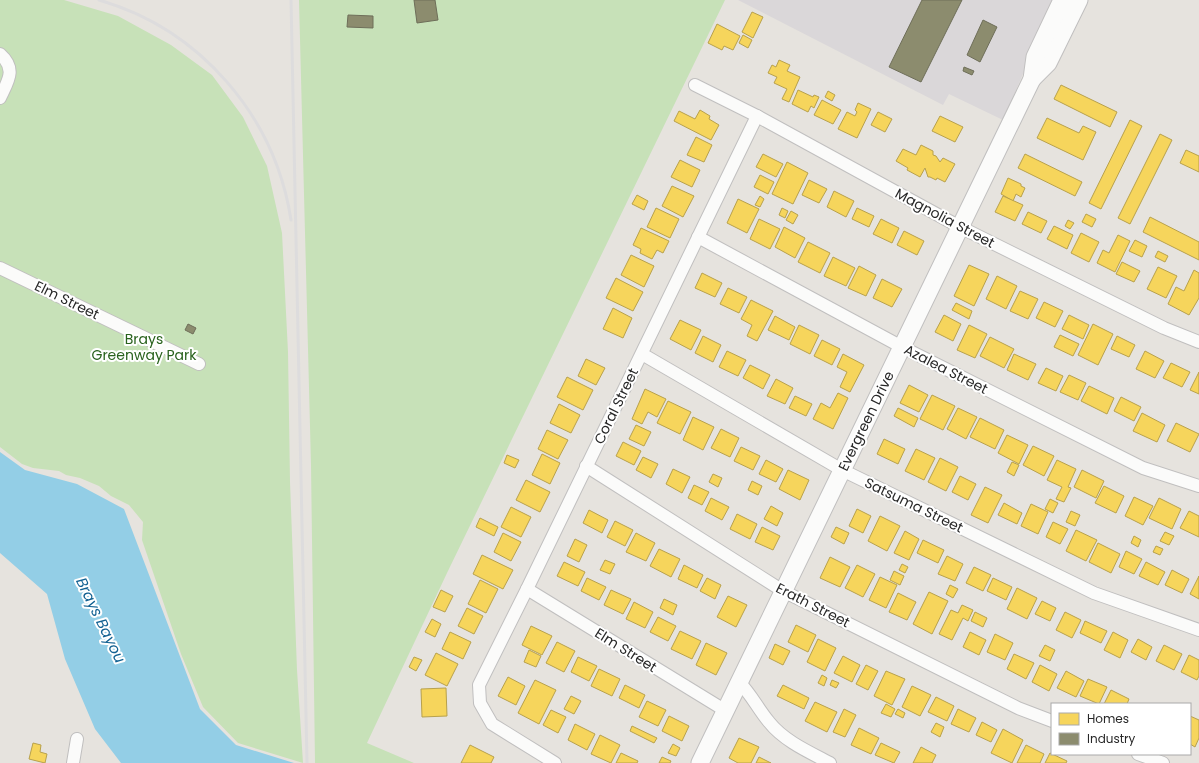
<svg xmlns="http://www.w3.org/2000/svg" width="1199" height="763" viewBox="0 0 1199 763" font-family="Poppins,sans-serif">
  <rect width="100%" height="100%" fill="#e6e3de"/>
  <!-- industrial -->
  <polygon fill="#dad7d9" points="738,0 1055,0 1003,120 949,94 943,105"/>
  <!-- green -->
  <g fill="#c7e1b8">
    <polygon points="0,0 64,0 118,16 171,45 212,75 243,117 267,166 282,233 288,352 290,482 297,670 303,763 238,743 203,707 181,654 142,540 143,522 129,505 111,496 99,486 80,478 66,475 59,471 33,468 22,464 0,447"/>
    <polygon points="299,0 725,0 447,573 367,743 414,763 315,763 311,465"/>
  </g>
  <!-- water -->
  <polygon fill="#93cee6" points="0,452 25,470 77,484 124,509 200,709 236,745 294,763 121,763 95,729 65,659 47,594 0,553"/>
  <!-- homes -->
  <g fill="#f6d55c" stroke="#b8a14c">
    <polygon points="752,12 763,17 753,38 742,32"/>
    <polygon points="717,24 740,36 733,50 724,46 722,50 708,43"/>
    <polygon points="743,35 752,40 748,48 739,43"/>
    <polygon points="779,60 790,65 787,71 800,77 789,102 782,99 787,89 774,83 777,77 768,73 772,65 776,67"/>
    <polygon points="1061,85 1117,112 1110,127 1054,99"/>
    <polygon points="798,90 813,97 814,95 819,97 814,108 811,106 808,112 792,104"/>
    <polygon points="828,91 835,95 832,101 825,97"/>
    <polygon points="822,100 841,110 833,124 814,115"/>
    <polygon points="858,103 871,109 857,138 838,129 847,112 855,116 857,112 855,110"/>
    <polygon points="700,110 710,116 709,119 719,125 711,140 674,121 679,111 695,119"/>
    <polygon points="878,112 892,119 885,132 871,125"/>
    <polygon points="940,116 963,127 955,142 932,131"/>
    <polygon points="1047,118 1079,133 1083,126 1096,132 1083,160 1037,138"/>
    <polygon points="1130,120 1142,126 1101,209 1089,203"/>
    <polygon points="1160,134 1172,140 1130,224 1118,218"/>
    <polygon points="696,137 712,145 704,162 687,155"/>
    <polygon points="921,145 933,151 933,155 936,156 940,162 943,158 955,164 945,182 937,178 936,180 930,177 928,177 925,168 920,177 907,170 908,168 896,161 903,149 916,155"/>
    <polygon points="1186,150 1199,156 1199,172 1180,163"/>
    <polygon points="763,154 783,164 776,177 756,167"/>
    <polygon points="1025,154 1082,182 1075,196 1018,168"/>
    <polygon points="680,160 700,170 692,187 671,177"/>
    <polygon points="787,162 808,173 793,204 772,194"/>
    <polygon points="760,175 774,182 768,194 754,187"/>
    <polygon points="1008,178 1021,184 1021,186 1025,188 1021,197 1016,194 1013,201 1001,194"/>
    <polygon points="809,180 827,189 819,203 802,195"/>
    <polygon points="672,186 694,196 683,217 662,206"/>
    <polygon points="834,191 854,201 846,217 827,207"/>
    <polygon points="637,195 648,201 644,210 632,204"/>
    <polygon points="760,196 764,199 760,207 755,205"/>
    <polygon points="1003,196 1023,205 1015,221 995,212"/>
    <polygon points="738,199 759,209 747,233 727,223"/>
    <polygon points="656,208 679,219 670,238 647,227"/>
    <polygon points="782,208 788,211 785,218 779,215"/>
    <polygon points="857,208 874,216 869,227 852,219"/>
    <polygon points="791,211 798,215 793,224 786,220"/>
    <polygon points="1028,212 1047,221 1041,233 1022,224"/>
    <polygon points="1086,214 1096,219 1092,227 1082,222"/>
    <polygon points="1150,217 1199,242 1199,260 1143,232"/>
    <polygon points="759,219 780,229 770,249 750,239"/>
    <polygon points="881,219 899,228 892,243 873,234"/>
    <polygon points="1068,220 1074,223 1070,229 1065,226"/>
    <polygon points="1054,226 1073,235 1067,249 1047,239"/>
    <polygon points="784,227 805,238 795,258 775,247"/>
    <polygon points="641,228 669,241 663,253 657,250 652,259 640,253 641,249 633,245"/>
    <polygon points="904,231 924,241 917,255 897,245"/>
    <polygon points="1081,233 1099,242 1089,262 1071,253"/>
    <polygon points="1118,235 1130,241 1115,272 1097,263 1103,250 1109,253"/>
    <polygon points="1135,240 1147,246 1142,257 1129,251"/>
    <polygon points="808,242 830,253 820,273 798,262"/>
    <polygon points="1158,251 1168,256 1165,262 1155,257"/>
    <polygon points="631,255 654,266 644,287 621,275"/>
    <polygon points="833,257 855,268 846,286 824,276"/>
    <polygon points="1122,262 1140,271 1134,282 1116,274"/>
    <polygon points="969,265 989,274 974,306 954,296"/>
    <polygon points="859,266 876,275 866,296 848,288"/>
    <polygon points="1158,267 1177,276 1166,298 1147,289"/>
    <polygon points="1194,270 1199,273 1199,298 1189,315 1168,304 1176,287 1184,291"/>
    <polygon points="702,273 722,283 715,297 695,288"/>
    <polygon points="997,276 1017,286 1006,309 986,299"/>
    <polygon points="616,278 643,292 633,311 606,298"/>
    <polygon points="882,279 902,289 892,307 873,298"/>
    <polygon points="728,288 747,297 739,313 720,304"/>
    <polygon points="1020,291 1038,299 1028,319 1010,311"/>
    <polygon points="751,300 773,311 757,341 747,336 752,325 741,319"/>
    <polygon points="1044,302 1063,311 1055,327 1036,318"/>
    <polygon points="956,303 972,311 969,319 952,310"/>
    <polygon points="613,308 632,318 623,338 603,329"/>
    <polygon points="944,315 961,324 953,341 935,332"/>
    <polygon points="1069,315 1089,325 1083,339 1062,329"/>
    <polygon points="775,316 795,327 789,340 768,330"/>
    <polygon points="680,320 701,330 691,350 670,339"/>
    <polygon points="1093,324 1113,334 1098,365 1078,355"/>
    <polygon points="799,325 819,335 810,354 790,344"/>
    <polygon points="969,325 987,334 975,358 957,350"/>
    <polygon points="1060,335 1079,344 1073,356 1054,347"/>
    <polygon points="703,336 721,345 713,362 695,353"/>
    <polygon points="1117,336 1135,345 1129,357 1111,349"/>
    <polygon points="990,337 1014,349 1004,368 980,356"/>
    <polygon points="822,340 840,349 832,365 814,356"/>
    <polygon points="727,351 746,360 738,376 719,367"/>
    <polygon points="1145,351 1164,361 1155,378 1136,369"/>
    <polygon points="843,354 864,365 850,392 840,387 847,372 837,367"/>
    <polygon points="1014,354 1036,364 1028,380 1007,370"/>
    <polygon points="586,359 605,368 596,385 578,376"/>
    <polygon points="1171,363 1190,372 1182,387 1163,378"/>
    <polygon points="750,365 770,375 763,389 743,378"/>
    <polygon points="1046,368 1063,376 1056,391 1038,383"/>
    <polygon points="1199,372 1199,394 1190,390"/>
    <polygon points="1069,375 1086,383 1078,400 1060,392"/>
    <polygon points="567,377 593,390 583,410 557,397"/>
    <polygon points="776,379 793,388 785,404 767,396"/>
    <polygon points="909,385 928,395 919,412 900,403"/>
    <polygon points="1089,386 1114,398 1107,414 1081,401"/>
    <polygon points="645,389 666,399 657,417 648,412 642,424 632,419"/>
    <polygon points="838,393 848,398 833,429 813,419 821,403 830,408"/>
    <polygon points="932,395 955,406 943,430 920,419"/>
    <polygon points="795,396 812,404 806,416 789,408"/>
    <polygon points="1121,397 1141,407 1134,421 1114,411"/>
    <polygon points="668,401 691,412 680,434 657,423"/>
    <polygon points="559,404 580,415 571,433 550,423"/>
    <polygon points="898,408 918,418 914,427 894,416"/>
    <polygon points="958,408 977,417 966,439 947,429"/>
    <polygon points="1142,413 1165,425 1157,442 1133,431"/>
    <polygon points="693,417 714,427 703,450 683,440"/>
    <polygon points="980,418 1004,430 995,449 970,437"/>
    <polygon points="1176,423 1199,434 1190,452 1167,441"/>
    <polygon points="636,425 651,432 644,446 629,439"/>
    <polygon points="721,429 739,438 730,457 711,448"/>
    <polygon points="547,430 568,440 558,459 538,449"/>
    <polygon points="1007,435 1028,445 1019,464 998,453"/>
    <polygon points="884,439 905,449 898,464 877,454"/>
    <polygon points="623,442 641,451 634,465 616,456"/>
    <polygon points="1033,446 1054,456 1044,476 1023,465"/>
    <polygon points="741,447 760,456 753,470 734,461"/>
    <polygon points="916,449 935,458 924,480 905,471"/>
    <polygon points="542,454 560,463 550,484 532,475"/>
    <polygon points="507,455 519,460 515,468 504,463"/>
    <polygon points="643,457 658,464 651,478 636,470"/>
    <polygon points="940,458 958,467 946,491 928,482"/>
    <polygon points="766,460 783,469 776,482 759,474"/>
    <polygon points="1057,460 1076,469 1068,487 1071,488 1064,502 1056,499 1062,487 1047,480"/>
    <polygon points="1012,462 1019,465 1014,476 1007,472"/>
    <polygon points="673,469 690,477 682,493 666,484"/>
    <polygon points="788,470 809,480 800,500 779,489"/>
    <polygon points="1082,470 1104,481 1096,498 1074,487"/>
    <polygon points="713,474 722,478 718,487 709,482"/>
    <polygon points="960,476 976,484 968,500 952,492"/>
    <polygon points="526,480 550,492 540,512 516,500"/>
    <polygon points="752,481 762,486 758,495 748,490"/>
    <polygon points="694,485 709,492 702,505 688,498"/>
    <polygon points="1104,486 1124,496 1116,513 1095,503"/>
    <polygon points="985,487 1002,495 988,523 971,515"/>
    <polygon points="1134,497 1153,506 1143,525 1125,516"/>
    <polygon points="711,498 729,507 722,520 705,511"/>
    <polygon points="1159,498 1181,509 1172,529 1149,518"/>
    <polygon points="1050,499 1058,503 1053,513 1045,509"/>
    <polygon points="1004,503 1022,513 1017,524 998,515"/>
    <polygon points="1031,504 1048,512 1038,534 1021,526"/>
    <polygon points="771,506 783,513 777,526 764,519"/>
    <polygon points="511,507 531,517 521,537 501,527"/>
    <polygon points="857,509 871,516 863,533 849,526"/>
    <polygon points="589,510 608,520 602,533 583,523"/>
    <polygon points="1071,511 1080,515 1075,526 1066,522"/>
    <polygon points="1189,511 1199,516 1199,537 1180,528"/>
    <polygon points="737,514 757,524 750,539 730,529"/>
    <polygon points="880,516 900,526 887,551 868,541"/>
    <polygon points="480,518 498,527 494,536 476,527"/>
    <polygon points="615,521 633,530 625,546 607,537"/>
    <polygon points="1053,522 1068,529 1060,544 1046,537"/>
    <polygon points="762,527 780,536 773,550 755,542"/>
    <polygon points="836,527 849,533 844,544 831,537"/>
    <polygon points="1076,530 1097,540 1086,561 1066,551"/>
    <polygon points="905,531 919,539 909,560 894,553"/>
    <polygon points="1165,532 1174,536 1169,545 1160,541"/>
    <polygon points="503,533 521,542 511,561 494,552"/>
    <polygon points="636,533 655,543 646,561 626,552"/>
    <polygon points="1134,536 1141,540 1138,547 1131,543"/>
    <polygon points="575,539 587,545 579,562 567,556"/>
    <polygon points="923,540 944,550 938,563 917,553"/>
    <polygon points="1098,543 1120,554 1111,573 1089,562"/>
    <polygon points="1156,546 1163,549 1160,555 1153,552"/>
    <polygon points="659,549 680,559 671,577 650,566"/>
    <polygon points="1126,551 1142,559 1134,574 1119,567"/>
    <polygon points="482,555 513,570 503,589 473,574"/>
    <polygon points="947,556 963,564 955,581 938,574"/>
    <polygon points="830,557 850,567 840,587 820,578"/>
    <polygon points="605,560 615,564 610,574 600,570"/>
    <polygon points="564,562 585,572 578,586 557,576"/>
    <polygon points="1146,562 1165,572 1158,585 1139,576"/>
    <polygon points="902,564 908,567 905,573 899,570"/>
    <polygon points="684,565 703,575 697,588 678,579"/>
    <polygon points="857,565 875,574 863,597 845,588"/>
    <polygon points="974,567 991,575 983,591 966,583"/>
    <polygon points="1172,570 1189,579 1182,593 1165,585"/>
    <polygon points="894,571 904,576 900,585 890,580"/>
    <polygon points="1199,576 1199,599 1190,594"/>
    <polygon points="880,577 897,585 886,608 869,600"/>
    <polygon points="587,578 606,587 599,600 581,591"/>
    <polygon points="707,578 721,585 715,599 700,591"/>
    <polygon points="993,578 1012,587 1006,600 987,591"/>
    <polygon points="480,580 498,589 486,613 468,604"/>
    <polygon points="950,585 958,589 953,598 946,594"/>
    <polygon points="1017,588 1037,598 1027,619 1007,609"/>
    <polygon points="441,590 453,596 445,612 433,607"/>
    <polygon points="611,590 631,599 623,614 604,605"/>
    <polygon points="929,592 948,601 932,634 913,624"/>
    <polygon points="898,593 916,602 907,620 889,612"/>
    <polygon points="728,596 747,605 736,627 717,617"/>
    <polygon points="664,599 677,605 673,615 660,608"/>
    <polygon points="1042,601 1056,608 1050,621 1035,614"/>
    <polygon points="634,602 653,612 645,628 626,619"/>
    <polygon points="962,605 973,610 968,621 963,618 952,640 939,634 951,610 958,613"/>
    <polygon points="467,608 483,616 474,634 458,626"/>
    <polygon points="975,612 987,618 983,627 971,621"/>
    <polygon points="1065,612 1081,620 1072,638 1056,630"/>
    <polygon points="658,617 676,626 668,641 650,632"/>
    <polygon points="432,619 441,624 435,637 425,632"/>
    <polygon points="1085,621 1107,631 1101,643 1080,633"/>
    <polygon points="796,625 816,635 808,652 788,642"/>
    <polygon points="531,626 552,636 542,655 522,645"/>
    <polygon points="680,631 701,641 692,659 671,649"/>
    <polygon points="450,632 471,642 463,659 442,649"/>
    <polygon points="970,632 986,640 979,655 963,647"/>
    <polygon points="1113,632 1128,640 1120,658 1104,650"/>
    <polygon points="995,634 1013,643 1005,660 987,652"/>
    <polygon points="818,639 836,648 825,671 807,662"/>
    <polygon points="1138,639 1152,647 1146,660 1131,652"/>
    <polygon points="557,642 575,651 564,672 546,663"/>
    <polygon points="706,643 727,653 716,675 696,665"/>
    <polygon points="775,644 790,651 783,665 769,658"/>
    <polygon points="1045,645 1055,650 1050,661 1039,656"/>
    <polygon points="1164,645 1182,654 1174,670 1156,661"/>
    <polygon points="529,650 541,656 536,667 524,662"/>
    <polygon points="436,653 458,664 447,686 425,675"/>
    <polygon points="1014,654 1034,663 1026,679 1007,669"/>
    <polygon points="1189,655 1199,660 1199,676 1197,680 1181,672"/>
    <polygon points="843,656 860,665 852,682 834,673"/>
    <polygon points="414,657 422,660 416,671 409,667"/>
    <polygon points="578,657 597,666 589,681 571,672"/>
    <polygon points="866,665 878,671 868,690 856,684"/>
    <polygon points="1040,665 1057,674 1049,691 1032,682"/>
    <polygon points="599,669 620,679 612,696 591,686"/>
    <polygon points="886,671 905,679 892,705 874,696"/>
    <polygon points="1066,671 1084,681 1076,697 1057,688"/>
    <polygon points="822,675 827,678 824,686 818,683"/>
    <polygon points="508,677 525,686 516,705 498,696"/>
    <polygon points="1088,679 1107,687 1099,704 1080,696"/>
    <polygon points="535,680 556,690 539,724 518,713"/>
    <polygon points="832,680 839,683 836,688 830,685"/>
    <polygon points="625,685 645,695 639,708 619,698"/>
    <polygon points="783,685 809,698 804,709 777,696"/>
    <polygon points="912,686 931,695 920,716 902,707"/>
    <polygon points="446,688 447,716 422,717 421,689"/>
    <polygon points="1111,690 1129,699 1127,704 1104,704"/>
    <polygon points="571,696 581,701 574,714 564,709"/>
    <polygon points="936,697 954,706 947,721 928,712"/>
    <polygon points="647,701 666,710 658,726 639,717"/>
    <polygon points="815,702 837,712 827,732 805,721"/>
    <polygon points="886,704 895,709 891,717 881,713"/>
    <polygon points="844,709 856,715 845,737 833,732"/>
    <polygon points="898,709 905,713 903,718 895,714"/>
    <polygon points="958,709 976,718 969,732 951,724"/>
    <polygon points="551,710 566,717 558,733 543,725"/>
    <polygon points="669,716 689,726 682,741 662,731"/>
    <polygon points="1190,716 1199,720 1199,738 1195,747 1190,744"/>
    <polygon points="982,722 997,730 991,742 976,735"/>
    <polygon points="936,723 944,727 940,737 931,732"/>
    <polygon points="575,724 595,734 587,750 568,740"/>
    <polygon points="632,726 657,738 654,743 630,731"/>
    <polygon points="859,728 879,738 871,754 851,745"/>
    <polygon points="1003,729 1023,740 1012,763 991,753"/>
    <polygon points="600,735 620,745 611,763 591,754"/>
    <polygon points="739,738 759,747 751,763 738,763 729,758"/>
    <polygon points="33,743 41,745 40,752 47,754 45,763 29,759"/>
    <polygon points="881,743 900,752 894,763 875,755"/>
    <polygon points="673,744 680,748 676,756 668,753"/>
    <polygon points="470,745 494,757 491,763 461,763"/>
    <polygon points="1026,745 1044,754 1040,763 1017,763"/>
    <polygon points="921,747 936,755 932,763 913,763"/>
    <polygon points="621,753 638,761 637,763 616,763"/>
    <polygon points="1050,753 1067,761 1066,763 1045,763"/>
    <polygon points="662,757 671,761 670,763 659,763"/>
    <polygon points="759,757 771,763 756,763"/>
  </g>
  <!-- industry -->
  <g fill="#8c8c6e" stroke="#6e6e59">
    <polygon points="414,0 435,0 438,20 417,23"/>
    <polygon points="922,0 962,0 921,82 889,67"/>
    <polygon points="348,15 373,16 373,28 347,27"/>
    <polygon points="983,20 997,27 980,62 967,55"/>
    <polygon points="964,67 974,71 972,75 963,71"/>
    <polygon points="188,324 196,328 193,334 185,330"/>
  </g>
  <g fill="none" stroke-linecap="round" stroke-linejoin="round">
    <!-- street casing -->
    <g stroke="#c0bfbf" stroke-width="14">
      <g id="street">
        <path d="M0,54C17,69 8,81 0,98"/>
        <polyline points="695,85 757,116 960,227 1164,328 1199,342"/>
        <polyline points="698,237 902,347 1143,468 1199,486"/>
        <polyline points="0,268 199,364"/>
        <polyline points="642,354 842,470 1094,593 1199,630"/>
        <polyline points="586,466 783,591 1018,708 1052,721"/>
        <polyline points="527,589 726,711"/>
        <path d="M739,682C751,694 758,709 769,722C784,741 809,752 830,763"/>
        <polyline points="1138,754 1163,763"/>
        <polyline points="73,763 77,739"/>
        <polyline points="555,763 492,724 480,703 479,685 527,589 757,116"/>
      </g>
    </g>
    <!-- secondary casing -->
    <g stroke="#c0bfbf" stroke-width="19">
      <g id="secondary">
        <polyline points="1032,79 1048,63 1079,0"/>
        <polyline points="700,763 1032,79 1035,57 1062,0"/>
      </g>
    </g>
    <!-- street -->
    <use href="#street" stroke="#fbfbfa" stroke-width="12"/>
    <!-- secondary -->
    <use href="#secondary" stroke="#fbfbfa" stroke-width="17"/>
    <!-- rail -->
    <g stroke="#dddcdd" stroke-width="3">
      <path d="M99,0C200,29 275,116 291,220"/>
      <polyline points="291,0 307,763"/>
    </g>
  </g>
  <g text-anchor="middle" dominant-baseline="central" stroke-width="4" stroke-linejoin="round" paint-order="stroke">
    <!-- street labels -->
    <g font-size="14" fill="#282828" stroke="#fff">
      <text transform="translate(945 218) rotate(28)">Magnolia Street</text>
      <text transform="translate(67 300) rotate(26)">Elm Street</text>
      <text transform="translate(946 369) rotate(27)">Azalea Street</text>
      <text transform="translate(616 406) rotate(-64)">Coral Street</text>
      <text transform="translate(866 421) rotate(-64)">Evergreen Drive</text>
      <text transform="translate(914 505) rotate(26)">Satsuma Street</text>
      <text transform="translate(813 605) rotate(27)">Erath Street</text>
      <text transform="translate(626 650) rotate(32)">Elm Street</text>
    </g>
    <!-- park labels -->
    <g font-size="14" fill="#28611c" stroke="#fff">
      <text x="144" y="339">Brays<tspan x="144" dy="16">Greenway Park</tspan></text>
    </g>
    <!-- water labels -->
    <g font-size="15" font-style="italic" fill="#126192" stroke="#fff">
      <text transform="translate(101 620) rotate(64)">Brays Bayou</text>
    </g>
  </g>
  <!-- legend -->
  <rect x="1051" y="703" width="140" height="52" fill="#ffffff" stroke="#a9a9a9"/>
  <rect x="1059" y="713" width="20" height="12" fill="#f6d55c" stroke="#a9a9a9"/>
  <text x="1087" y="723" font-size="12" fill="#282828">Homes</text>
  <rect x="1059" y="733" width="20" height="12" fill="#8c8c6e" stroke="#a9a9a9"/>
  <text x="1087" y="743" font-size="12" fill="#282828">Industry</text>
</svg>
